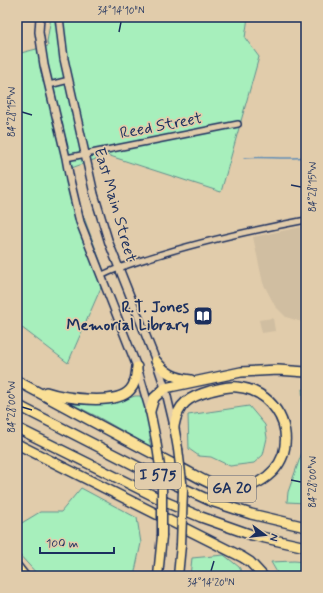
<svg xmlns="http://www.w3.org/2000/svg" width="323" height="593" viewBox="0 0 323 593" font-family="Mynerve,sans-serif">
  <rect width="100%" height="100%" fill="#e1ccab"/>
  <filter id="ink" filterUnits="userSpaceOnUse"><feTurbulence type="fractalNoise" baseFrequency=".025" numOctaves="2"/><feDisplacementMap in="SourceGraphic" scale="8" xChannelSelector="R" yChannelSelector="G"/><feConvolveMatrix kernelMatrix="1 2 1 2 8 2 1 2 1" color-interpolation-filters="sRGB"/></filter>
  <g filter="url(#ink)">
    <!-- built -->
    <g fill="#d0bea1">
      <polygon points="306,226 306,323 305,323 286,317 275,306 263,283 253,237"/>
      <polygon points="273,318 275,331 262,333 259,320"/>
    </g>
    <!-- green -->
    <g fill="#a7efbc" stroke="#618f8d">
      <polygon points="51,17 248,17 245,38 259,57 221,192 107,155 66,170 106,276 68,363 17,324 17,54 48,46 47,42"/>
      <polygon points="302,389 306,390 306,503 287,502 288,492 306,441"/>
      <polygon points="135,396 143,396 152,439 149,439 151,447 98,417 64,400 120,401"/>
      <polygon points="249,406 265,425 267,438 263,455 254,463 230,466 211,457 199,456 189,449 188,415"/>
      <polygon points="81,488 137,518 141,543 134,576 39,576 17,552 17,534 20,524 40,512 61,512"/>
      <polygon points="224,555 239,567 244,576 190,576 192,558"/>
      <polygon points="294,561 306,562 306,576 279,576 271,562"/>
    </g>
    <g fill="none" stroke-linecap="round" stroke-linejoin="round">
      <!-- stream -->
      <path stroke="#618db6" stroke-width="1.5" d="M244,158C265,156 285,160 306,157"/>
      <!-- street casing -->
      <g stroke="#1b2f5e" stroke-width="8">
        <g id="street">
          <polyline points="49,85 69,80"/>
          <polyline points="66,158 238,124"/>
          <path d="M101,276C116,268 133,263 149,258C201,241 253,230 306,220"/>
        </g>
      </g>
      <!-- secondary casing -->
      <g stroke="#1b2f5e" stroke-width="10">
        <g id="secondary">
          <polyline points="40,17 39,32 44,65 66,158 70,180 80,222 137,367 150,411"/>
          <polyline points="59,17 64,59 94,194 109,243 156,361 165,388 174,426"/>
        </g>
      </g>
      <!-- primary casing -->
      <g stroke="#1b2f5e" stroke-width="11">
        <g id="primary">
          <polyline points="150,411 156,440"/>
          <polyline points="174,426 178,449"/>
          <polyline points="158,576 162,536"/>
          <polyline points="178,576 181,545"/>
        </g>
      </g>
      <!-- highway casing -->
      <g stroke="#1b2f5e" stroke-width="12">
        <g id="highway">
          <path d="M156,361C166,374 175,378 191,380"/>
          <path d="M17,381C70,409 122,438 175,465C191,472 207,485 224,488C248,493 275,477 283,455C293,422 270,390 237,387C228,386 219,389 210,391C189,397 178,403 174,426"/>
          <path d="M46,392C64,398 116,406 130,390C136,384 136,375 137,367"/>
          <polyline points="17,405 148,472 211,501 251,514 306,527"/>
          <polyline points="150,411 154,398 165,388 241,372 278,370 306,372"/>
          <polyline points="17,428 168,503 201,517 252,535 306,547"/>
          <polyline points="17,444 242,557 250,562 263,576"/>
          <polyline points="17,567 24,576"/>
        </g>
      </g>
      <!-- street -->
      <use href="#street" stroke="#e1ccab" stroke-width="5"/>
      <!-- secondary -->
      <use href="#secondary" stroke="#e1ccab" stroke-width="7"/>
      <!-- primary -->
      <use href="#primary" stroke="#fadf96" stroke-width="8"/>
      <!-- highway -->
      <use href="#highway" stroke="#fadf96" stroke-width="9"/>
      <!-- primary-bridge casing -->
      <g stroke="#1b2f5e" stroke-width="11" stroke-linecap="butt">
        <g id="primary-bridge">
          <polyline points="156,440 162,480 162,536"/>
          <polyline points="178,449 183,490 181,545"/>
        </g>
      </g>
      <!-- primary-bridge -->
      <use href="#primary-bridge" stroke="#fadf96" stroke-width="8"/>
    </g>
  </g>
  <!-- ticks -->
  <path fill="none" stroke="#1b2f5e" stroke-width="1.5" d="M119,32L121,22M22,112L32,115M291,185L301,187M22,407L32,410M291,480L301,482M211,571L214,561"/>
  <!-- icons -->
  <defs>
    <g id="library-square" transform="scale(1)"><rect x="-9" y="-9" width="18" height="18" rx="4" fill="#1b2f5e" stroke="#e1ccab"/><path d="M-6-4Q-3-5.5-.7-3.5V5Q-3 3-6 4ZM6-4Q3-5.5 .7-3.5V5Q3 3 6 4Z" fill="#fff"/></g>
  </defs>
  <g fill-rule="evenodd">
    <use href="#library-square" x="203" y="316"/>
  </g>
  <g text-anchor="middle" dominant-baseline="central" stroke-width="3.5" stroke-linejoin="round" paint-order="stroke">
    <!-- shield labels -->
    <g fill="#e1ccab" stroke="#565e75" stroke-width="1">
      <rect x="135" y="463" width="46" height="26" rx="3"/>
      <rect x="208" y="476" width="48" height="26" rx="3"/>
    </g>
    <g font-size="15" font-weight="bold" fill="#1b2f5e">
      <text x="158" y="476">I 575</text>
      <text x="232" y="489">GA 20</text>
    </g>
    <!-- street labels -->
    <g font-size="16" fill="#1b2f5e" stroke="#e1ccab">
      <text transform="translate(161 126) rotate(-11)">Reed Street</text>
      <text transform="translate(115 205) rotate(74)">East Main Street</text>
    </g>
    <!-- poi labels -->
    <g font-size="16" font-weight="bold" fill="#1b2f5e" stroke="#e1ccab" text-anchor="end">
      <text x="189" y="307">R.T. Jones<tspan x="189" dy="18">Memorial Library</tspan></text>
    </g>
  </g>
  <!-- margin -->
  <rect width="323" height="593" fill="none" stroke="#e1ccab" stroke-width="44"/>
  <!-- north arrow -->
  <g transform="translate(265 535) rotate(105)" stroke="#e1ccab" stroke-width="3" paint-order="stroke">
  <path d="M0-3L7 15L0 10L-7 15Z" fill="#1b2f5e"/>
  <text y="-6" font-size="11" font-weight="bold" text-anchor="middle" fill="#1b2f5e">N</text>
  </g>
  <!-- scale -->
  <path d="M40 547v6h74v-6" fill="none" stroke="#1b2f5e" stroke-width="2"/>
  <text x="46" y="547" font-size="12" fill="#1b2f5e" stroke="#e1ccab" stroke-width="3" paint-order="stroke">100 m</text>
  <rect x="22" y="22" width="279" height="549" fill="none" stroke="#1b2f5e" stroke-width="1.5"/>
  <g font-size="10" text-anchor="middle" fill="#1b2f5e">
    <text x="121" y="14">34°14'10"N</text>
    <text transform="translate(11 112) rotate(-90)" y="4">84°28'15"W</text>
    <text transform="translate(312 187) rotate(-90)" y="4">84°28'15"W</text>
    <text transform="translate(11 407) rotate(-90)" y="4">84°28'00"W</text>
    <text transform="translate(312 482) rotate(-90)" y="4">84°28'00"W</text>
    <text x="211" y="586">34°14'20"N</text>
  </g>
</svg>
